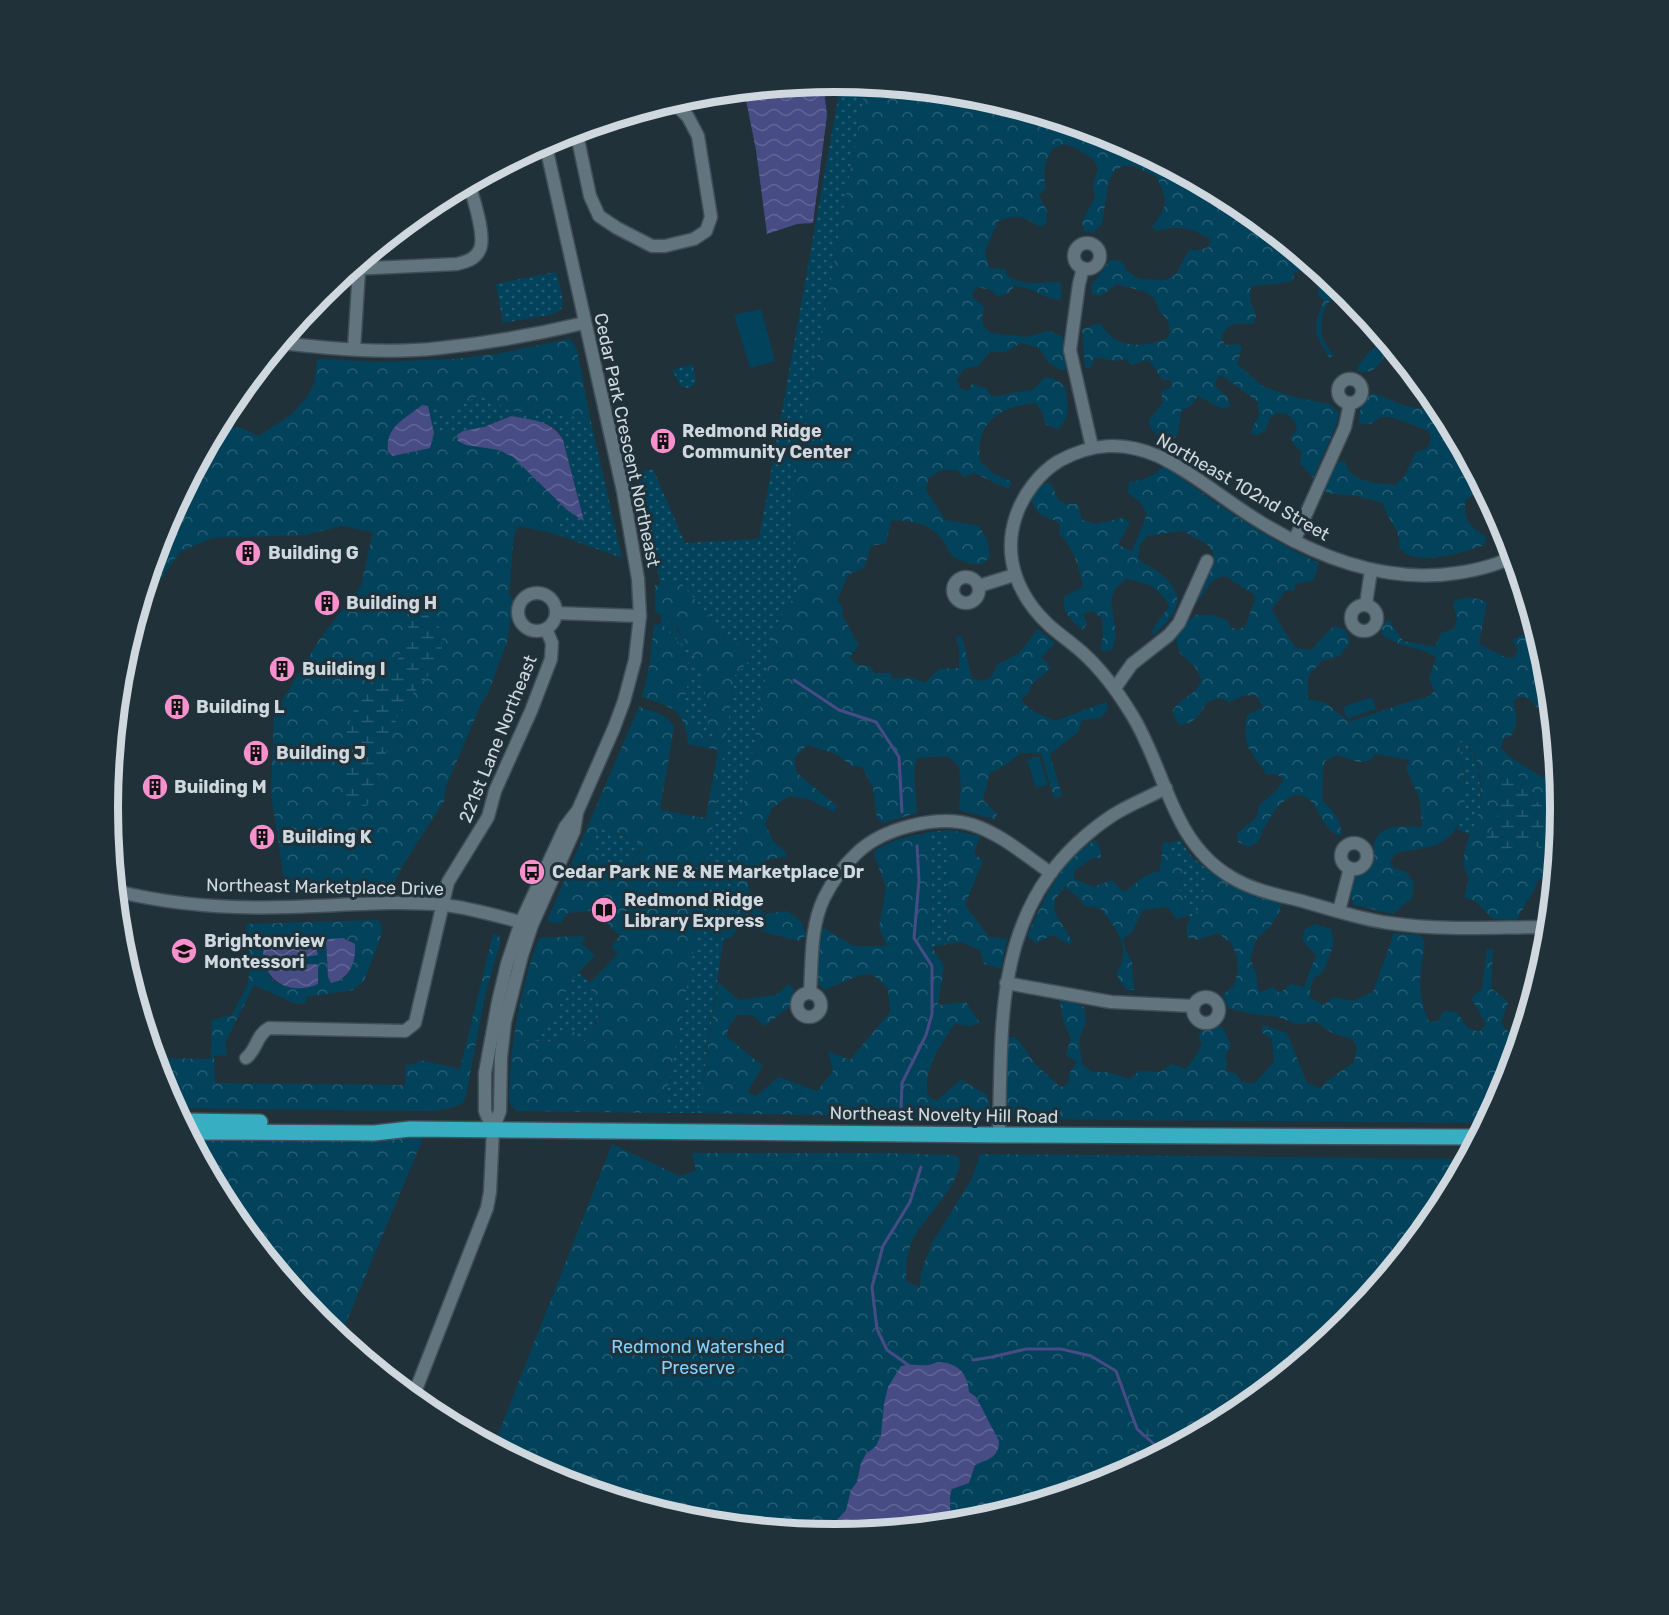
<svg xmlns="http://www.w3.org/2000/svg" width="1669" height="1615" viewBox="0 0 1669 1615" font-family="Rubik,sans-serif">
  <defs>
    <pattern id="green-dots" width="8" height="8" patternUnits="userSpaceOnUse" patternTransform="scale(1.5)"><rect width="8" height="8" fill="#03425b"/><path d="M2 2h.1M6 6h.1" fill="none" stroke="#275d72" stroke-width="1.8" stroke-linecap="round"/></pattern>
    <pattern id="forest-crowns" width="20" height="18" patternUnits="userSpaceOnUse" patternTransform="scale(1.5)"><rect width="20" height="18" fill="#03425b"/><path d="M2 6a3 3 0 1 1 6 0M12 15a3 3 0 1 1 6 0" fill="none" stroke="#275d72"/></pattern>
    <pattern id="wetland-marsh" width="20" height="14" patternUnits="userSpaceOnUse" patternTransform="scale(1.5)"><rect width="20" height="14" fill="#03425b"/><path d="M1 5h8M5 5V1M11 12h8M15 12V8" fill="none" stroke="#275d72"/></pattern>
    <pattern id="water-waves" width="16" height="10" patternUnits="userSpaceOnUse" patternTransform="scale(1.5)"><rect width="16" height="10" fill="#474c85"/><path d="M0 5q4-4 8 0t8 0" fill="none" stroke="#606596"/></pattern>
  </defs>
  <rect width="100%" height="100%" fill="#21313a"/>
  <!-- green -->
  <g fill="url(#green-dots)">
    <polygon points="841,82 866,84 792,496 798,591 774,628 739,832 698,1113 663,1113 697,932 735,675 748,662 751,645 731,642 681,583 660,584 638,473 653,469 685,543 759,539"/>
    <polygon points="556,272 562,294 562,308 554,314 503,323 496,284"/>
    <polygon points="692,364 696,379 694,385 688,388 681,386 672,370"/>
    <polygon points="481,394 511,411 590,418 622,558 555,534 567,510 584,520 563,440 559,431 550,425 511,416 484,427 463,431 457,435 434,433 428,406 447,413"/>
    <path d="M661,614C681,632 700,657 704,685C708,707 706,719 715,740C691,734 696,725 682,708L689,679L688,664L682,646L661,624Z"/>
    <path d="M1464,740L1477,761L1479,778L1481,805L1472,835L1457,830C1467,792 1468,780 1458,741Z"/>
    <path d="M599,823L607,831L634,839L645,847L624,865L617,861L605,863C592,852 595,838 599,823Z"/>
    <polygon points="950,830 947,944 932,947 931,832"/>
    <polygon points="1180,840 1192,857 1209,871 1197,912 1191,919 1187,916 1186,899 1179,891 1184,865 1170,858 1170,843"/>
    <path d="M579,973L590,982L587,986L602,1002C598,1018 594,1030 583,1043L536,1041L558,1009L571,981Z"/>
  </g>
  <!-- forest -->
  <g fill="url(#forest-crowns)" fill-rule="evenodd">
    <path d="M866,84L977,95L1091,130L1111,140L1128,145L1198,182L1205,190L1231,199L1351,297C1344,296 1339,295 1332,299C1322,306 1319,328 1323,339C1325,345 1330,350 1334,355L1330,358C1312,331 1313,330 1324,300L1319,297C1317,282 1314,264 1294,273L1293,280L1286,283L1251,286L1250,303C1256,310 1258,315 1253,324C1238,323 1226,322 1221,339L1226,345L1238,344L1242,348L1237,364L1264,387L1294,397L1329,404L1339,413L1337,424L1313,478L1300,463L1302,452L1296,447L1290,437L1297,430L1295,421L1286,414L1276,413L1269,419L1265,431L1257,435L1250,433L1259,415L1257,401L1221,375L1217,379L1215,386L1227,396L1230,405L1224,409C1215,407 1208,400 1198,396L1191,406L1181,411L1178,434L1173,439L1162,440L1150,427L1149,420L1163,402L1161,392L1171,387V380H1163C1157,374 1154,364 1147,360L1132,365L1125,359L1115,361L1095,357L1091,367L1085,368L1082,329L1100,323C1115,349 1140,348 1166,339L1170,333L1168,320L1160,312L1154,298L1146,292L1116,284L1101,296L1092,294L1091,286L1110,260L1122,261L1127,271L1139,279L1166,280L1175,275L1189,250H1200L1209,247L1210,239C1191,227 1177,225 1156,231L1152,227C1169,205 1168,200 1156,176L1133,166H1123L1115,170L1109,180L1102,224L1093,233L1084,231L1082,221L1095,198L1093,184L1098,169L1094,160L1076,148L1065,144L1053,148C1045,162 1042,172 1046,188L1039,195L1047,211L1046,224L1040,227C1024,216 1016,214 998,221L985,251L989,268L1005,269L1007,275C1015,282 1030,284 1041,283C1048,283 1052,281 1060,282L1062,292L1060,300C1042,299 1032,286 1014,286L1009,293L998,297L991,290L976,287L972,296L985,308L982,316L983,326L991,333L1026,337L1050,331L1063,337L1067,369L1061,370L1049,363L1039,348L1021,343L1006,352H990L978,366L964,369L957,380L960,388L968,391L972,384L986,388L992,397L1034,389L1045,377L1057,380L1065,387C1067,404 1072,416 1058,429L1046,425L1042,412L1035,403C1000,407 975,422 980,461L993,473L1012,482L1008,489L974,473L964,477L957,470H943L929,477L926,490L945,520L979,526L987,539L990,556L983,564C972,565 960,562 952,555C948,551 946,544 942,539C930,524 909,519 891,521L886,543L871,546L864,568L848,575L837,600L843,607L842,616C849,625 852,635 859,645L849,658L858,665L871,666L874,673H891L892,679L911,677L925,683L939,669L959,668V649L956,637L962,636L972,679L983,681L991,677L997,665L1019,653L1038,629L1055,643L1041,658L1047,662L1050,669L1033,683L1028,694L1021,700L1031,710L1055,721L1106,702L1108,710L1100,718L1082,720L1078,732L1050,754L1062,796L1054,798L1041,753H1021L1007,764L990,773L983,800L997,814L995,819L959,810L961,786L959,766L947,756L917,758L914,770L917,813L883,823L877,818L873,788L862,767L852,766L836,754L807,745L794,758L797,773L837,806L834,812L808,799L789,796L772,808L765,824L773,841L787,853L786,857C763,859 759,862 747,881L752,900L764,914L787,911L801,921L806,935L799,941L741,926L731,937L723,941L739,832L774,628L798,591L792,496Z"/>
    <path d="M1384,337L1391,345L1390,348C1382,360 1374,377 1358,371V365Z"/>
    <path d="M569,339L574,343L577,350L590,418L511,411L481,394L447,413L422,405C404,420 385,427 388,452L393,456L429,448L434,433L457,435L459,441C472,448 486,445 500,450C520,457 551,493 567,510L555,534L519,526L514,534L509,594L513,600L507,642L487,696L483,700L446,786L444,801L403,865L389,892L286,894L271,793L274,714L319,640L361,586L373,532L342,526L305,535L212,538L180,552L140,608L139,615L137,617L163,529L218,428L239,427L259,436L292,414L307,397L314,384L317,359L379,362L454,359L496,354ZM412,616L410,697L397,717L371,801L356,704L396,665Z"/>
    <path d="M1373,393C1392,399 1412,413 1432,407L1436,400L1439,404L1484,489L1481,493L1466,499C1462,520 1470,526 1486,537L1484,545C1464,552 1433,562 1412,556C1407,555 1403,551 1399,549C1402,527 1386,521 1383,503L1356,496L1326,493L1325,487L1338,462L1345,461C1349,483 1376,483 1395,485L1404,477L1416,452L1426,449L1431,440L1429,431L1391,417H1380C1373,424 1368,426 1359,423C1360,409 1361,400 1373,393Z"/>
    <path d="M1164,466C1214,502 1263,537 1319,563L1314,580L1295,584L1294,591L1286,590L1272,609L1283,629L1296,648L1312,650L1324,635L1335,626L1346,630L1350,642L1340,656L1322,661L1308,676V699L1326,703L1349,722L1411,701L1428,697L1434,691L1429,678L1436,658L1425,651L1401,645L1382,635L1380,626L1389,620L1403,641L1435,647L1441,633L1454,629L1457,618L1453,606L1455,600L1471,597L1487,602L1479,644L1505,657L1513,658L1518,650L1512,640L1524,634L1527,622L1533,618L1547,666L1551,708L1536,707L1530,699L1518,696L1513,702C1517,715 1518,723 1512,735L1504,738L1501,748C1512,761 1529,768 1543,778L1556,760L1561,808L1555,868L1551,874L1538,880C1534,895 1523,905 1517,920L1493,919L1475,901L1464,897L1469,879C1454,856 1475,831 1480,807C1482,798 1480,769 1477,760C1474,753 1468,746 1464,740L1458,742C1466,773 1475,827 1438,844C1429,848 1407,850 1396,853L1390,862L1395,869L1405,871L1414,882L1412,898L1393,914L1354,905L1351,898L1354,878C1359,875 1365,871 1369,866C1378,851 1367,838 1387,829C1396,825 1412,827 1422,827L1420,800L1406,768L1410,760L1375,754L1369,761L1358,762L1338,755L1325,761L1323,772L1322,800C1332,810 1343,821 1341,836C1321,832 1318,796 1299,795C1282,795 1270,817 1263,830C1261,833 1260,840 1257,843C1256,843 1249,847 1249,847L1238,842L1237,834L1257,817L1259,805L1276,791L1284,779L1278,775L1266,774C1249,747 1242,748 1247,715L1263,707L1256,695L1243,696L1230,702L1220,698L1207,702C1201,714 1193,725 1179,725L1172,712C1181,696 1194,698 1202,680L1195,667L1179,652L1176,639L1182,624L1196,615H1212L1227,620L1230,627L1238,630L1246,625L1256,596L1225,576C1207,578 1207,594 1195,604L1191,603L1213,561V552L1207,544L1182,531L1147,536L1140,545L1138,558C1144,565 1150,566 1157,571C1189,596 1180,610 1154,635L1152,633L1155,625L1169,607C1162,588 1145,582 1126,579L1115,589L1111,601L1116,634L1112,650L1104,652L1100,648L1103,637L1102,618L1092,611L1083,614L1087,624L1082,630C1072,620 1060,612 1065,596L1083,587C1079,566 1074,549 1059,533L1060,524C1045,513 1041,523 1031,500L1041,483H1051L1059,501L1067,504H1078L1082,520L1096,524L1123,518L1130,522L1118,545L1132,551L1147,514L1140,502L1128,493L1129,482C1144,480 1153,477 1164,466Z"/>
    <path d="M681,583L731,642L752,645L748,662L735,675L697,932L663,1113L517,1111L511,1106L509,1098C510,1043 520,989 539,938L582,936L586,938L581,943L595,955L571,981L558,1009L536,1041L554,1042L571,1029L584,1043L596,1024L602,1002L587,986L618,954L611,947L620,936L592,911L567,913L560,924L547,921L639,707C652,711 668,714 674,727L660,810L706,818L718,750L688,744C684,708 673,708 642,697L649,668L654,625L661,624L682,646L688,664L689,679L682,708C695,724 693,736 715,740L708,724L704,683L696,660L678,629L655,611V585ZM599,824L609,833L621,834L634,839L645,848L625,865L617,861L605,863C592,853 595,838 599,824Z"/>
    <polygon points="950,830 980,836 974,853 983,861 965,905 989,937 1007,939 1001,969 984,964 980,950 960,942 947,944"/>
    <path d="M931,832L932,947L944,966L938,1005L966,1002L980,1023L970,1026L955,1024C941,1044 922,1070 928,1096L936,1101L961,1080L987,1095L990,1106L988,1118L698,1113L718,982L739,1000L776,995L789,984L794,989L790,1006L765,1026L752,1015H737L728,1028L727,1037L763,1066L747,1092L756,1096L779,1077L817,1091L833,1071L828,1051L850,1060L890,1012L888,989L872,974L861,975L824,990L815,980L822,927L854,946H887L879,927L886,888L873,851L898,839Z"/>
    <path d="M1095,840L1100,848L1101,858H1093L1074,871V879L1094,887L1111,880L1124,892C1140,882 1140,875 1160,871L1163,842L1170,843V858L1180,859L1184,865L1179,890L1186,899L1187,916L1177,919L1167,907L1143,910L1131,934L1123,938L1126,951L1132,962L1134,990H1127C1109,968 1121,976 1123,955C1125,937 1110,921 1100,908L1084,906L1079,898L1065,887L1055,899L1054,911L1073,943L1068,944L1053,935L1036,943L1027,936C1043,901 1061,860 1095,840Z"/>
    <path d="M1209,871C1233,888 1253,895 1282,903L1278,915L1269,928L1257,938L1250,958L1256,973L1258,989L1261,992L1272,987L1280,993L1291,984L1304,987L1316,955L1302,940L1305,929L1315,924L1331,929L1334,944L1323,972L1314,978L1310,989V998L1324,1005L1333,997L1352,1001L1373,992L1394,933L1420,935L1425,943C1420,974 1416,992 1429,1022L1438,1021L1444,1011L1457,1012L1467,1027L1479,1032L1486,1024L1471,998L1482,989L1487,949H1493L1491,988L1508,1002L1501,1024L1511,1034L1521,1035L1506,1086L1485,1123L1019,1119L1012,1113L1007,1105L1008,1037H1015C1022,1044 1026,1051 1032,1060C1039,1069 1052,1078 1060,1087L1068,1084L1070,1072L1077,1062L1066,1055L1071,1039L1063,1021L1060,1000L1074,1002L1084,1007L1086,1021L1079,1039L1082,1064L1092,1072H1106L1130,1079L1139,1071L1160,1072L1172,1064L1186,1069L1197,1054L1202,1044L1198,1034L1210,1026H1222L1231,1046L1225,1056L1227,1062L1226,1071L1235,1073L1242,1082L1254,1084L1274,1062L1272,1039L1261,1032L1263,1025L1287,1033L1307,1083L1321,1088L1327,1081L1354,1062L1357,1048L1352,1039L1332,1033L1316,1022L1297,1024L1278,1017L1252,1014L1228,1008L1223,995L1235,984L1238,968L1237,956L1231,943L1218,933L1197,940L1187,937V923L1197,912Z"/>
    <path d="M378,920L382,928L381,936L364,981L353,990L306,997L307,1003L296,1004L254,985L225,1043L227,1055L214,1056L215,1083L405,1085L406,1065L416,1064L419,1060L460,1069L493,934L498,935L501,940L485,995L466,1095L463,1103L451,1108L431,1111L175,1108L163,1085L155,1058L208,1059L211,1057L212,1020L232,1015L248,984L250,963L246,924ZM314,940L318,955L290,959L288,961L290,965L315,964V985C301,987 274,991 268,972C265,964 268,952 268,943ZM349,940L355,944L348,975L336,982L328,977L326,941Z"/>
    <polygon points="427,1129 340,1337 321,1321 230,1211 188,1132"/>
    <path d="M612,1144L680,1176L696,1171L692,1153H885L955,1155L960,1160C959,1189 923,1216 911,1244C906,1255 906,1268 906,1281L920,1288L921,1272L932,1243L972,1178L980,1154L1466,1159L1438,1211L1348,1321L1238,1412L1112,1479L976,1520L834,1534L692,1520L556,1479L494,1445Z"/>
  </g>
  <!-- wetland -->
  <g fill="url(#wetland-marsh)">
    <polygon points="427,615 443,631 441,660 410,697 397,717 371,801 366,806 353,805 345,795 346,733 356,704 396,665 412,616"/>
    <path d="M1502,770L1517,775L1525,782V792L1553,815L1555,834L1541,848L1522,844L1504,850H1489L1482,842C1493,830 1502,811 1502,794C1502,785 1500,779 1502,770Z"/>
    <polygon points="1137,1429 1148,1429 1173,1447 1141,1464 1137,1448"/>
  </g>
  <!-- pitch -->
  <g fill="#03425b">
    <polygon points="761,309 775,361 750,368 734,315"/>
    <polygon points="1372,697 1376,709 1347,719 1343,707"/>
    <polygon points="1039,756 1048,785 1036,788 1027,760"/>
  </g>
  <!-- water -->
  <g fill="url(#water-waves)">
    <polygon points="823,82 827,115 813,223 797,224 767,234 756,150 744,90"/>
    <path d="M422,405L428,406L434,433L430,448L393,456L388,452C385,426 404,420 422,405Z"/>
    <path d="M511,416C531,420 553,420 563,440L584,521L567,510L513,457L499,450L466,445L458,441L457,435L463,431L484,427Z"/>
    <path d="M343,938L355,944C356,962 350,979 331,983L328,977L326,941L329,939Z"/>
    <path d="M314,940L318,955L290,959L288,961L290,965L315,964L318,965V984C289,997 258,979 264,945Z"/>
    <path d="M937,1362C956,1362 968,1372 969,1392L976,1397L999,1441C999,1458 988,1459 975,1465L969,1483L952,1489C947,1500 954,1509 946,1521L926,1523L924,1525L839,1534L835,1527L837,1520L846,1510L851,1490L857,1482L861,1463L866,1454L876,1446L881,1435L884,1404L888,1387L901,1366C915,1362 923,1369 937,1362Z"/>
  </g>
  <g fill="none" stroke-linecap="round" stroke-linejoin="round">
    <!-- stream -->
    <g stroke="#474c85" stroke-width="3">
      <polyline points="794,680 839,710 876,722 899,757 902,812"/>
      <polyline points="901,1110 902,1083 926,1035 932,1014 932,966 914,938 919,880 917,846"/>
      <polyline points="973,1360 992,1357 1026,1349 1061,1349 1091,1356 1116,1371 1137,1429 1163,1452"/>
      <polyline points="911,1367 887,1350 877,1329 872,1287 883,1246 910,1202 921,1167"/>
    </g>
    <!-- minor casing -->
    <g stroke="#414e56" stroke-width="15">
      <g id="minor">
        <polyline points="576,130 590,196 599,216 617,228 652,246 665,246 694,239 706,231 711,217 698,136 688,117 680,109 669,102"/>
        <circle cx="1087" cy="256" r="13"/>
        <polyline points="1083,268 1079,284 1070,350 1092,447"/>
        <path d="M351,269L457,264C466,262 476,259 480,249C486,235 473,198 469,183"/>
        <path d="M281,343C333,349 388,354 440,348C489,343 538,334 584,323"/>
        <polyline points="354,349 359,270"/>
        <circle cx="1350" cy="391" r="12"/>
        <polyline points="1294,541 1345,427 1350,403"/>
        <path d="M1514,556C1496,566 1477,570 1457,573C1384,584 1315,557 1254,518C1222,498 1192,472 1158,456C1123,441 1092,443 1059,461C1039,473 1023,495 1016,516C1002,557 1018,597 1050,626C1060,635 1072,643 1083,653C1103,671 1118,692 1132,715C1166,770 1171,842 1231,877C1252,890 1278,895 1302,901C1331,909 1359,919 1389,923C1442,931 1496,927 1549,927"/>
        <circle cx="966" cy="590" r="13"/>
        <polyline points="979,586 1014,575"/>
        <circle cx="537" cy="612" r="19"/>
        <polyline points="1366,604 1371,570"/>
        <circle cx="1364" cy="618" r="13"/>
        <polyline points="556,613 640,616"/>
        <polyline points="1115,688 1132,664 1169,635 1179,623 1207,561"/>
        <circle cx="1354" cy="856" r="13"/>
        <path d="M116,891C172,905 231,909 289,907C340,906 392,900 444,905C472,908 501,917 528,924"/>
        <polyline points="1339,911 1350,868"/>
        <polyline points="1006,983 1111,1002 1193,1006"/>
        <path d="M810,993C812,962 810,927 824,898C832,882 844,865 857,853C883,828 938,814 973,825C1001,834 1026,856 1051,873"/>
        <circle cx="809" cy="1005" r="12"/>
        <circle cx="1206" cy="1010" r="13"/>
        <path d="M246,1058C257,1050 256,1035 269,1028L405,1031L415,1023L448,882L488,817L495,791L531,711L551,659L552,643L546,629"/>
        <polyline points="493,1130 485,1111 485,1073 498,1002 507,964 521,922 565,827 578,810 614,728 624,701 635,660 640,616 638,579 623,491 545,142"/>
        <path d="M999,1135C1002,1009 993,895 1113,815C1129,805 1149,797 1166,788"/>
        <polyline points="413,1397 487,1208 490,1192 493,1130 500,1111 501,1057 505,1022 522,955 532,925 574,831 577,812"/>
      </g>
    </g>
    <!-- major casing -->
    <g stroke="#414e56" stroke-width="18">
      <g id="major">
        <polyline points="182,1121 260,1122"/>
        <polyline points="188,1132 374,1133 410,1129 999,1135 1478,1137"/>
      </g>
    </g>
    <!-- minor -->
    <use href="#minor" stroke="#62747e" stroke-width="12"/>
    <!-- major -->
    <use href="#major" stroke="#37aec1" stroke-width="15"/>
  </g>
  <!-- icons -->
  <defs>
    <g id="building-disc" transform="scale(1.35)"><circle r="9.5" fill="#f790cd" stroke="#21313a"/><path d="M-4-6H4V6H1V3H-1V6H-4ZM-2.5-4.3h1.7v1.8h-1.7ZM.8-4.3h1.7v1.8H.8ZM-2.5-1h1.7V.8h-1.7ZM.8-1h1.7V.8H.8Z" fill="#111"/></g>
    <g id="bus-disc" transform="scale(1.35)"><circle r="9.5" fill="#f790cd" stroke="#21313a"/><path d="M-5-6H5V4H4V6H2V4H-2V6H-4V4H-5ZM-3.5-4V0h7V-4ZM-3.5 1.2v1.5H-2V1.2ZM2 1.2v1.5H3.5V1.2Z" fill="#111"/></g>
    <g id="library-disc" transform="scale(1.35)"><circle r="9.5" fill="#f790cd" stroke="#21313a"/><path d="M-6-4Q-3-5.5-.7-3.5V5Q-3 3-6 4ZM6-4Q3-5.5 .7-3.5V5Q3 3 6 4Z" fill="#111"/></g>
    <g id="school-disc" transform="scale(1.35)"><circle r="9.5" fill="#f790cd" stroke="#21313a"/><path d="M0-5L7-2L0 1L-7-2ZM-4 1L0 2.5L4 1V4Q0 6-4 4Z" fill="#111"/></g>
  </defs>
  <g fill-rule="evenodd">
    <use href="#building-disc" x="663" y="441"/>
    <use href="#building-disc" x="248" y="553"/>
    <use href="#building-disc" x="327" y="603"/>
    <use href="#building-disc" x="282" y="669"/>
    <use href="#building-disc" x="177" y="707"/>
    <use href="#building-disc" x="256" y="753"/>
    <use href="#building-disc" x="155" y="787"/>
    <use href="#building-disc" x="262" y="837"/>
    <use href="#bus-disc" x="532" y="872"/>
    <use href="#library-disc" x="604" y="910"/>
    <use href="#school-disc" x="184" y="951"/>
  </g>
  <g text-anchor="middle" dominant-baseline="central" stroke-width="6" stroke-linejoin="round" paint-order="stroke">
    <!-- poi labels -->
    <g font-size="18" font-weight="bold" fill="#cfd8de" stroke="#21313a" text-anchor="start">
      <text x="682" y="431">Redmond Ridge<tspan x="682" dy="21">Community Center</tspan></text>
      <text x="268" y="553">Building G</text>
      <text x="346" y="603">Building H</text>
      <text x="302" y="669">Building I</text>
      <text x="196" y="707">Building L</text>
      <text x="276" y="753">Building J</text>
      <text x="174" y="787">Building M</text>
      <text x="282" y="837">Building K</text>
      <text x="552" y="872">Cedar Park NE &amp; NE Marketplace Dr</text>
      <text x="624" y="900">Redmond Ridge<tspan x="624" dy="21">Library Express</tspan></text>
      <text x="204" y="941">Brightonview<tspan x="204" dy="21">Montessori</tspan></text>
    </g>
    <!-- street labels -->
    <g font-size="18" fill="#cfd8de" stroke="#21313a">
      <text transform="translate(627 440) rotate(78)">Cedar Park Crescent Northeast</text>
      <text transform="translate(1243 487) rotate(30)">Northeast 102nd Street</text>
      <text transform="translate(498 739) rotate(-68)">221st Lane Northeast</text>
      <text transform="translate(325 887) rotate(1)">Northeast Marketplace Drive</text>
      <text transform="translate(944 1115) rotate(1)">Northeast Novelty Hill Road</text>
    </g>
    <!-- park labels -->
    <g font-size="18" fill="#83d2fc" stroke="#21313a">
      <text x="698" y="1347">Redmond Watershed<tspan x="698" dy="21">Preserve</tspan></text>
    </g>
  </g>
  <!-- crop -->
  <path d="M0 0H1669V1615H0ZM118 808a716 716 0 1 1 1432 0a716 716 0 1 1-1432 0Z" fill="#21313a" fill-rule="evenodd"/>
  <path fill="none" stroke="#cfd8de" stroke-width="8" d="M118 808a716 716 0 1 1 1432 0a716 716 0 1 1-1432 0Z"/>
</svg>
